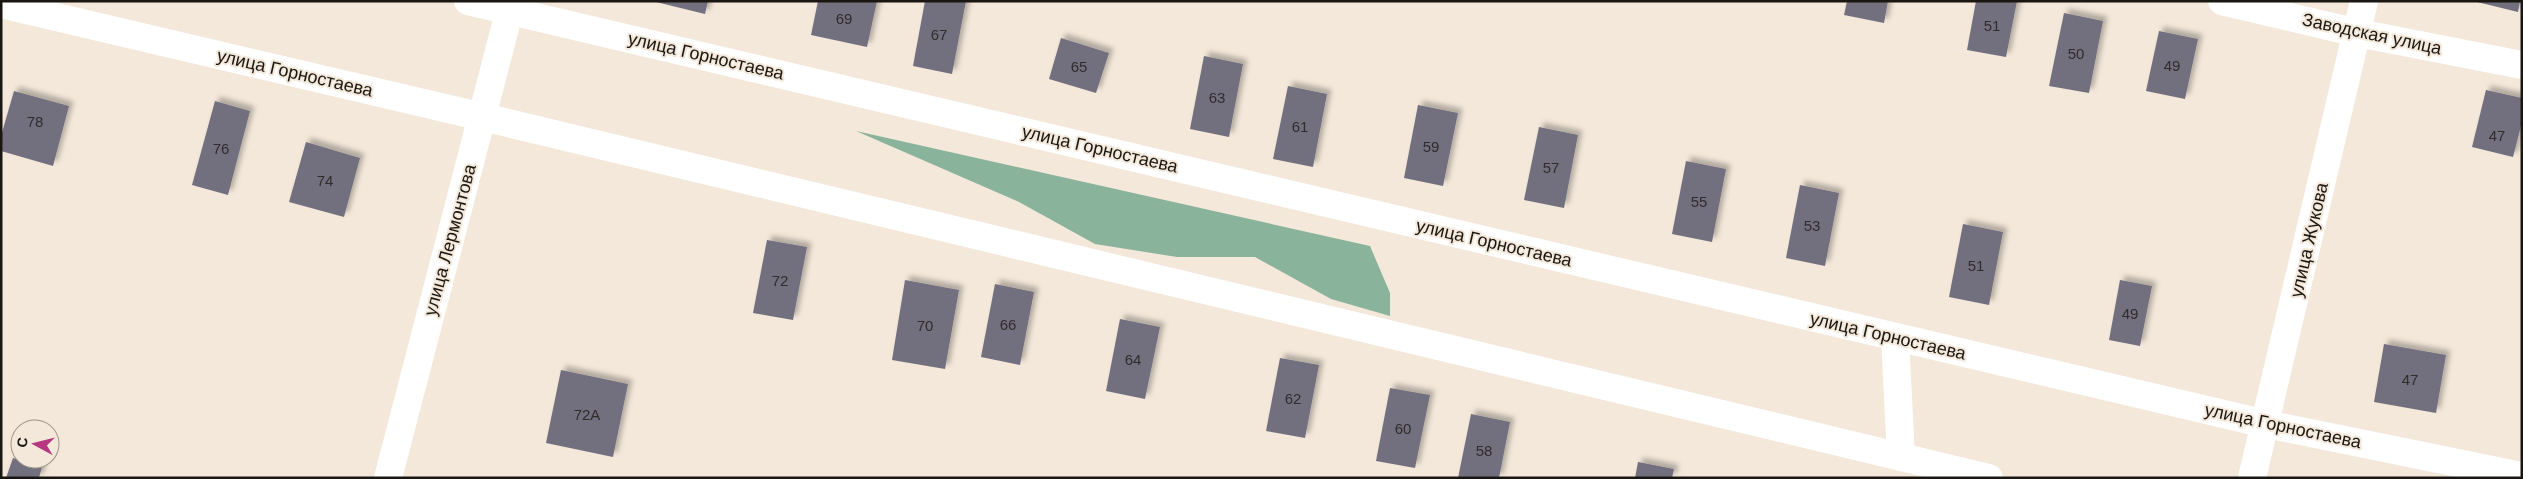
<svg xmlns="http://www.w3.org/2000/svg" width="2523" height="479" viewBox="0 0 2523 479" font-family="Arial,sans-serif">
  <defs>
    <filter id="shadow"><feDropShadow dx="4.5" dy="-4.5" stdDeviation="2.5" flood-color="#0004"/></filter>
  </defs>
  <rect width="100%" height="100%" fill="#f4e8da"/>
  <!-- forest -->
  <polygon fill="#8ab39b" points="856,131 1370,246 1390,293 1390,316 1331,299 1255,257 1177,257 1095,244 1019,202"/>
  <!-- building -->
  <g fill="#726f7f" filter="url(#shadow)">
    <polygon points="652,1 708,1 705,14"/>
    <polygon points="818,1 877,1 867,47 811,35"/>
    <polygon points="925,1 966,1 952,74 913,66"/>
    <polygon points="1847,1 1888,1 1884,23 1844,15"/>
    <polygon points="1976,1 2017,1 2006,57 1967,50"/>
    <polygon points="2473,1 2520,1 2518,12"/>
    <polygon points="2064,13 2103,21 2089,93 2049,86"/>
    <polygon points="2159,31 2198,39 2185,99 2146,91"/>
    <polygon points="1061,38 1109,53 1096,93 1049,79"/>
    <polygon points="1204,56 1243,64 1229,137 1190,129"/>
    <polygon points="1288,86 1327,94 1313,167 1273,159"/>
    <polygon points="2486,90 2522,98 2522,122 2513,157 2472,147"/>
    <polygon points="14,91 69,106 53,166 1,151 1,136"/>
    <polygon points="215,101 250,111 228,195 192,185"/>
    <polygon points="1418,105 1458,113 1443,186 1404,178"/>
    <polygon points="1539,127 1578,135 1564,208 1524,200"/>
    <polygon points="306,142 360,158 344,217 289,202"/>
    <polygon points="1686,161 1726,169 1712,242 1672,234"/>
    <polygon points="1800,185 1839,193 1825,266 1786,258"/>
    <polygon points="1963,224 2003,232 1989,305 1949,297"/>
    <polygon points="767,240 807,247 793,320 753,313"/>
    <polygon points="905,280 959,290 945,369 892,360"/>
    <polygon points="2120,280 2152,286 2140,346 2109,340"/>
    <polygon points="995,284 1034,292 1020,365 981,357"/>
    <polygon points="1120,319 1160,327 1145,399 1106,391"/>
    <polygon points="2384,344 2446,355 2436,413 2374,402"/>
    <polygon points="1280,358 1319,365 1305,438 1266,431"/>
    <polygon points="561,370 628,384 613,457 546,443"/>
    <polygon points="1390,388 1430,395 1415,468 1376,461"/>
    <polygon points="1471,414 1510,422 1499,478 1458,478"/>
    <polygon points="13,458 42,467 39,478 6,478"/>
    <polygon points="1638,462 1674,469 1672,478 1635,478"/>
  </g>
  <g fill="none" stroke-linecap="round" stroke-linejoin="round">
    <!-- minor -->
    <g stroke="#fff" stroke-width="28">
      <polyline points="468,1 2266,424 2522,476"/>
      <polyline points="2222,1 2358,33 2522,65"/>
      <polyline points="1,4 483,117 1989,478"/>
      <polyline points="1895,338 1901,457"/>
      <polyline points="388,478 512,1"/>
      <polyline points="2252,478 2364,1"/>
    </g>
  </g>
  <g text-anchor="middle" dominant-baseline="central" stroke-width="4" stroke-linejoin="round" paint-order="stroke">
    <!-- number labels -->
    <g font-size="15" fill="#302c2c">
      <text x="844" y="18">69</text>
      <text x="1992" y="25">51</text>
      <text x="939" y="34">67</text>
      <text x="2076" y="53">50</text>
      <text x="2172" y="65">49</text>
      <text x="1079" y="66">65</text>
      <text x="1217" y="97">63</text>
      <text x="35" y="121">78</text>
      <text x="1300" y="126">61</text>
      <text x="2497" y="135">47</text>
      <text x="1431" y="146">59</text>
      <text x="221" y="148">76</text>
      <text x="1551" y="167">57</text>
      <text x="325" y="180">74</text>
      <text x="1699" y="201">55</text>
      <text x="1812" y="225">53</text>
      <text x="1976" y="265">51</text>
      <text x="780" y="280">72</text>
      <text x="2130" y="313">49</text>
      <text x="1008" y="324">66</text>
      <text x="925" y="325">70</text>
      <text x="1133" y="359">64</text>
      <text x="2410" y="379">47</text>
      <text x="1293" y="398">62</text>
      <text x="587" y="414">72А</text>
      <text x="1403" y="428">60</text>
      <text x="1484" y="450">58</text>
    </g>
    <!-- street labels -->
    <g font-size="18" fill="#1a1611" stroke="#f4e8da">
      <text transform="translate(2372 34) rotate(12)">Заводская улица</text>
      <text transform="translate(706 56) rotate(13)">улица Горностаева</text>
      <text transform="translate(295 73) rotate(13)">улица Горностаева</text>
      <text transform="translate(1100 149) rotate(13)">улица Горностаева</text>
      <text transform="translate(450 240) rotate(-75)">улица Лермонтова</text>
      <text transform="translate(2309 240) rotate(-77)">улица Жукова</text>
      <text transform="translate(1494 243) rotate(13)">улица Горностаева</text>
      <text transform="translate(1888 336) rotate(13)">улица Горностаева</text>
      <text transform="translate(2283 426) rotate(12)">улица Горностаева</text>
    </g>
  </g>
  <!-- border -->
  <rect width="2523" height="479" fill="none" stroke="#1a1611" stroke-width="5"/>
  <!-- north arrow -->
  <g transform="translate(35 444) rotate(277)"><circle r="24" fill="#f4e8da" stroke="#9d948a"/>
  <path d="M0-4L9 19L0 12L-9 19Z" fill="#b73783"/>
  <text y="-8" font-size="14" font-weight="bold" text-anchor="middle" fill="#1a1611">С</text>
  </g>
</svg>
